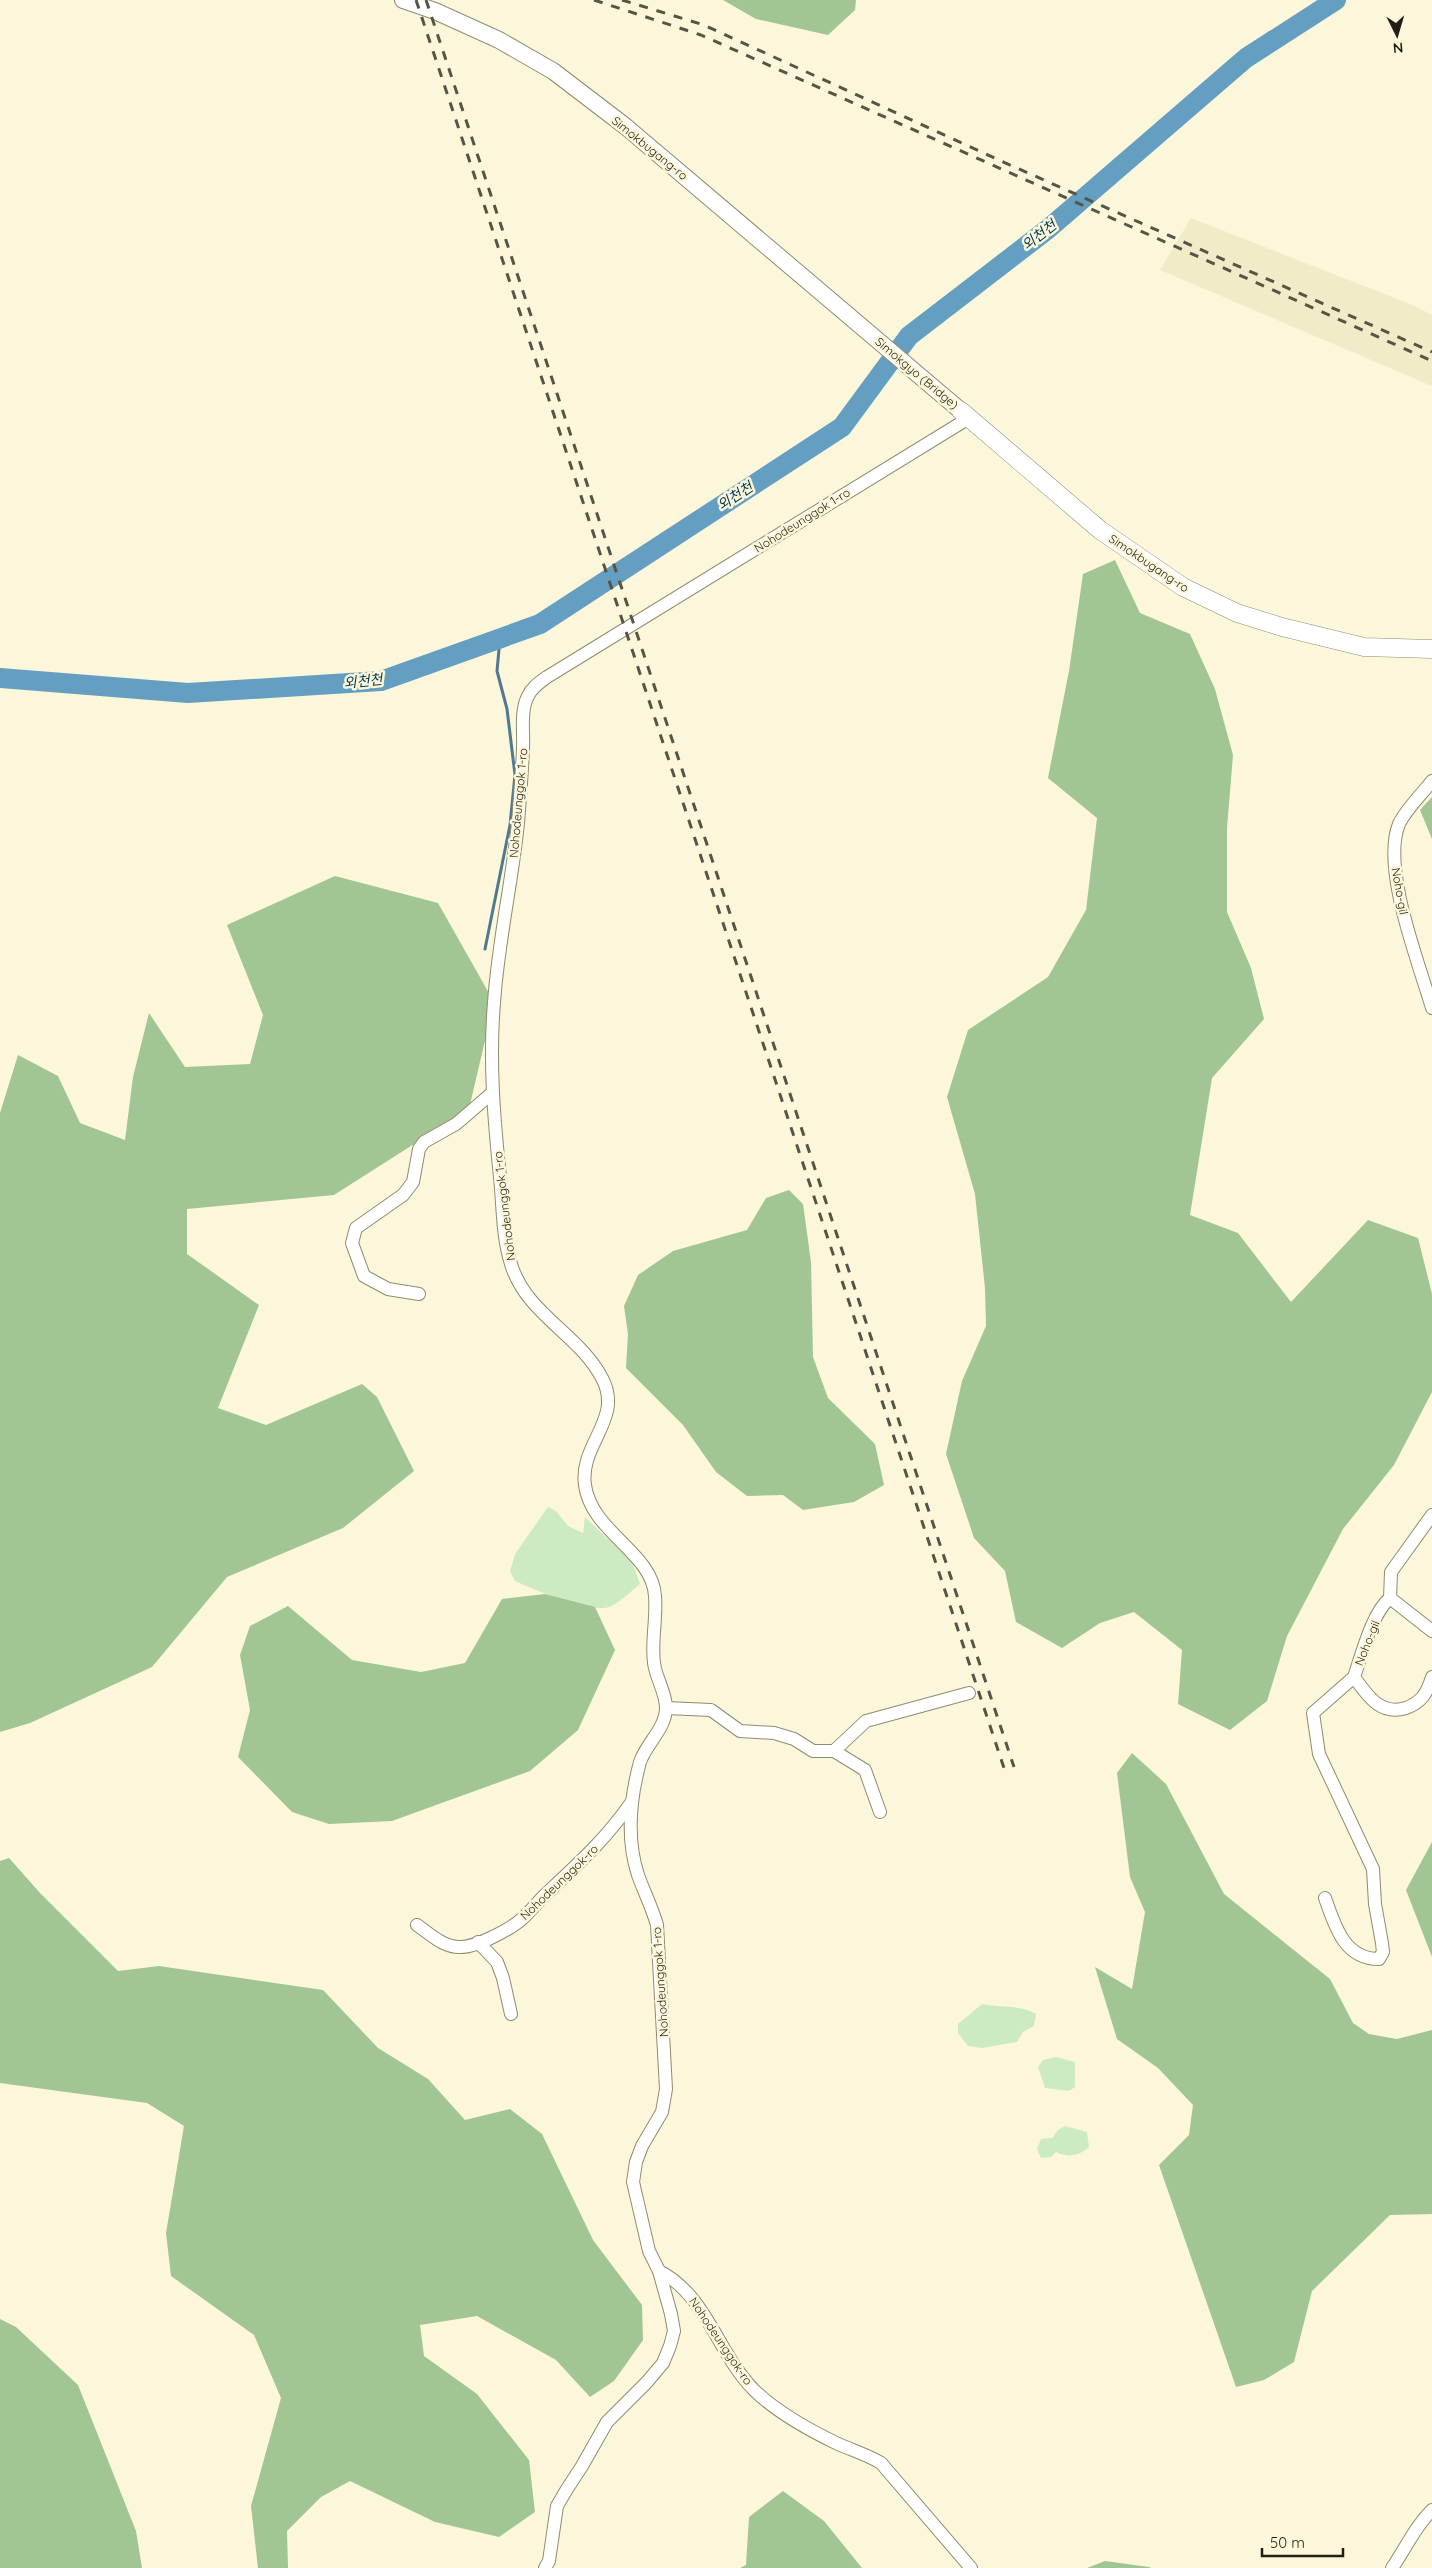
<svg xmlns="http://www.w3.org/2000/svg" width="1432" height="2568" viewBox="0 0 1432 2568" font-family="Quicksand,'Noto Sans KR',sans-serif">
  <rect width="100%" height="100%" fill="#fcf7db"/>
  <!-- built -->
  <polygon fill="#f2ebc8" points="1191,218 1415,306 1432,315 1432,386 1160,270"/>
  <!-- green -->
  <g fill="#cdebc2">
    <path d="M548,1507L556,1511L568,1526L583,1533L585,1517L632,1562L640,1584C631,1591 617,1606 605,1608C587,1610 531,1589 515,1581L510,1571L515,1554Z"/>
    <path d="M982,2004C1001,2008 1019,2004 1036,2014L1034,2026L1023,2032L1017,2042L982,2048L968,2046L958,2033V2024Z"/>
    <polygon points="1056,2057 1075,2062 1075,2087 1069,2091 1045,2088 1038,2067 1043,2060"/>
    <path d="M1065,2126L1087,2132L1089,2147C1079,2156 1068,2158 1056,2152L1051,2157L1041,2158L1037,2149L1041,2139L1052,2138L1058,2130Z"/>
  </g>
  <!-- forest -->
  <g fill="#a1c593">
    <polygon points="723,0 856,0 855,10 828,35 756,19"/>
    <polygon points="1115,560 1140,613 1190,634 1215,689 1233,755 1227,828 1227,912 1251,968 1264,1019 1212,1078 1190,1215 1238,1233 1291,1302 1368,1220 1418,1238 1432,1294 1432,1392 1394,1465 1343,1529 1287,1636 1267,1701 1230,1730 1178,1704 1182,1650 1134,1612 1100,1623 1062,1648 1016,1622 1005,1571 974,1538 946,1454 962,1381 986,1326 985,1288 975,1194 947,1097 968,1030 1048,977 1086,910 1097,818 1048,778 1069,671 1083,574"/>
    <polygon points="1432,797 1432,839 1420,810"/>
    <polygon points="335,876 438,903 494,1002 469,1109 334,1195 187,1209 187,1254 259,1305 218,1408 266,1425 362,1384 377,1397 414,1471 343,1528 227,1577 152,1667 30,1723 0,1732 0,1113 18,1055 58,1076 80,1123 125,1140 133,1077 149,1013 185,1067 250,1064 263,1015 227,925"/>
    <polygon points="789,1190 803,1204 811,1262 813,1357 828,1398 875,1444 884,1485 854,1502 803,1510 783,1495 747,1496 716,1472 683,1425 626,1368 628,1334 624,1306 638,1275 673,1251 747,1230 766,1198"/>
    <polygon points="545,1594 595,1607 615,1650 578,1730 530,1771 392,1821 329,1824 292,1812 238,1757 250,1710 240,1655 250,1626 288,1606 352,1660 421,1672 465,1663 502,1599"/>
    <polygon points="1132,1753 1166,1784 1224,1894 1330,1979 1353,2023 1369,2034 1397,2039 1432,2030 1432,2214 1390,2215 1312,2291 1294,2362 1264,2380 1236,2387 1159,2165 1189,2135 1193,2105 1158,2068 1117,2039 1095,1967 1132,1989 1145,1912 1130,1877 1117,1773"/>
    <polygon points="1432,1842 1432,1957 1406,1890"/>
    <polygon points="9,1858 40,1893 118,1971 159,1966 323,1990 378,2048 428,2079 465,2120 510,2109 542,2134 593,2240 642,2305 643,2340 614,2381 590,2397 556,2360 477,2316 420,2325 424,2356 477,2394 529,2460 535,2512 499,2537 435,2522 350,2481 321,2497 287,2531 288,2568 258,2568 251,2506 281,2398 254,2335 171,2276 166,2233 184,2126 147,2103 0,2083 0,1861"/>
    <polygon points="0,2319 16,2327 78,2385 136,2531 142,2568 0,2568"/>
    <polygon points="783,2491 824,2521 862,2568 740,2568 746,2565 749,2517"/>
    <polygon points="1105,2561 1149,2567 1151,2568 1087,2568"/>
  </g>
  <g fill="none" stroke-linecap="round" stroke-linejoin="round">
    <!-- stream -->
    <polyline stroke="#50788e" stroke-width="3" points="485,949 510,825 515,775 507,709 497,671 500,638"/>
    <!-- river -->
    <polyline stroke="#649fc2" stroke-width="20" points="0,678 188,693 381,681 540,624 842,427 909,336 1048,229 1246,58 1336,0"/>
    <!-- minor casing -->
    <g stroke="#8f8b71" stroke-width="14">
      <g id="minor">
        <path d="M1432,781C1422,794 1406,809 1399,824C1381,868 1419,963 1432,1008"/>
        <polyline points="419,1294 388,1289 364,1276 352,1243 356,1228 403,1195 413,1182 419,1149 424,1142 456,1124 492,1093"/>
        <path d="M1432,1515L1391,1572L1390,1598C1372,1613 1362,1654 1354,1677C1367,1695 1380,1716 1406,1708C1422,1702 1427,1693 1432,1677"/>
        <polyline points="1390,1598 1432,1631"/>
        <polyline points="666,1708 711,1710 740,1731 774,1733 794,1739 813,1751 834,1751 865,1770 880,1812"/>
        <polyline points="834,1751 866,1721 969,1693"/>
        <path d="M1325,1898C1335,1926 1344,1959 1379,1959L1383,1952L1382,1943L1375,1904L1373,1869L1319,1754L1313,1713L1354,1677"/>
        <path d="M417,1925C430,1934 444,1948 461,1947C477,1947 511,1929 523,1918C532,1910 539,1900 547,1893C580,1862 604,1841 631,1803"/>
        <polyline points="478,1942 497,1962 503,1978 511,2014"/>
        <path d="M659,2271C707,2295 718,2355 755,2391C778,2413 807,2429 836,2443C851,2450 866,2454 881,2463L971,2568"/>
        <path d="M545,2568L549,2561L557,2506L567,2489L582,2466L607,2422L647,2382L663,2363L670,2346L674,2331L671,2314L659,2271L649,2251L633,2182L636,2162L642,2146L662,2112L666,2089L657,1925C652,1907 644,1892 638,1875C626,1838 630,1799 640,1762C646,1744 666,1728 666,1708C666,1692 656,1679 654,1663C651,1641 657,1619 655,1596C653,1553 591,1532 585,1485C579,1444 624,1419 602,1378C579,1334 526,1314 511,1264C502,1236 503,1205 500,1177C494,1119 489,1061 494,1003C498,942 512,883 518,823C520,798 522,773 523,749C524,732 520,711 528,696C532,687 540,682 547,677L969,418"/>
        <path d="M1392,2568C1406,2548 1414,2528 1432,2510"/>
      </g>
    </g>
    <!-- tertiary casing -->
    <g stroke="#8f8b71" stroke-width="18">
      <polyline id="tertiary" points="403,0 435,11 499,40 553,71 625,126 961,411"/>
    </g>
    <!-- secondary casing -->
    <g stroke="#8f8b71" stroke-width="19">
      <polyline id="secondary" points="961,411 1100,530 1183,587 1237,613 1282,627 1364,647 1432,649"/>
    </g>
    <!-- minor -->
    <use href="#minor" stroke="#fff" stroke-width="12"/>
    <!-- tertiary -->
    <use href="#tertiary" stroke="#fff" stroke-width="16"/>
    <!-- secondary -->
    <use href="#secondary" stroke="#fff" stroke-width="18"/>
    <!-- rail -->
    <g stroke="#575446" stroke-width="3" stroke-dasharray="9 9" stroke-linecap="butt">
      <polyline points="416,0 1005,1771"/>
      <polyline points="426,0 1014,1767"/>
      <polyline points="594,0 701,35 1432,361"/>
      <polyline points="622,0 704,25 1001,161 1432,352"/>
    </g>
  </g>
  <g text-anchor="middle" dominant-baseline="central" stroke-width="5" stroke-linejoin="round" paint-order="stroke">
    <!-- street labels -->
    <g font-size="12" fill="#201e14" stroke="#fcf7db">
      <text transform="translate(650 148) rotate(39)">Simokbugang-ro</text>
      <text transform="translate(917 373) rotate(40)">Simokgyo (Bridge)</text>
      <text transform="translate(802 520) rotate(-32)">Nohodeunggok 1-ro</text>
      <text transform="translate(1149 563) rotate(34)">Simokbugang-ro</text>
      <text transform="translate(518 803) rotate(-85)">Nohodeunggok 1-ro</text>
      <text transform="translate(1400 891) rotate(80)">Noho-gil</text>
      <text transform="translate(504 1206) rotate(-97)">Nohodeunggok 1-ro</text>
      <text transform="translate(1367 1643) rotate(-68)">Noho-gil</text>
      <text transform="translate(559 1882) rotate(-44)">Nohodeunggok-ro</text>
      <text transform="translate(660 1982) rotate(-94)">Nohodeunggok 1-ro</text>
      <text transform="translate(721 2341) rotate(56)">Nohodeunggok-ro</text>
    </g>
    <!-- water labels -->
    <g font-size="14" font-style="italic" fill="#043850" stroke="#fcf7db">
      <text transform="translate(1039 235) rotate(-38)">외천천</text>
      <text transform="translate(735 496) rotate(-33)">외천천</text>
      <text transform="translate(363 681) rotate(-6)">외천천</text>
    </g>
  </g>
  <!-- north arrow -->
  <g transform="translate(1397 35) rotate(175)" stroke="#fcf7db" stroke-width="4" paint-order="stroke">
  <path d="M0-4L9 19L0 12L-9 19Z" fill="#201e14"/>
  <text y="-8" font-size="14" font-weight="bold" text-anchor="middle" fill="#201e14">N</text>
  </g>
  <!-- scale -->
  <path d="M1262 2548v8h81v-8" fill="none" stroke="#201e14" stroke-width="2.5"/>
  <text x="1270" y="2548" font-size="15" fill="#201e14" stroke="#fcf7db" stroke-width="4" paint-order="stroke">50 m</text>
</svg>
